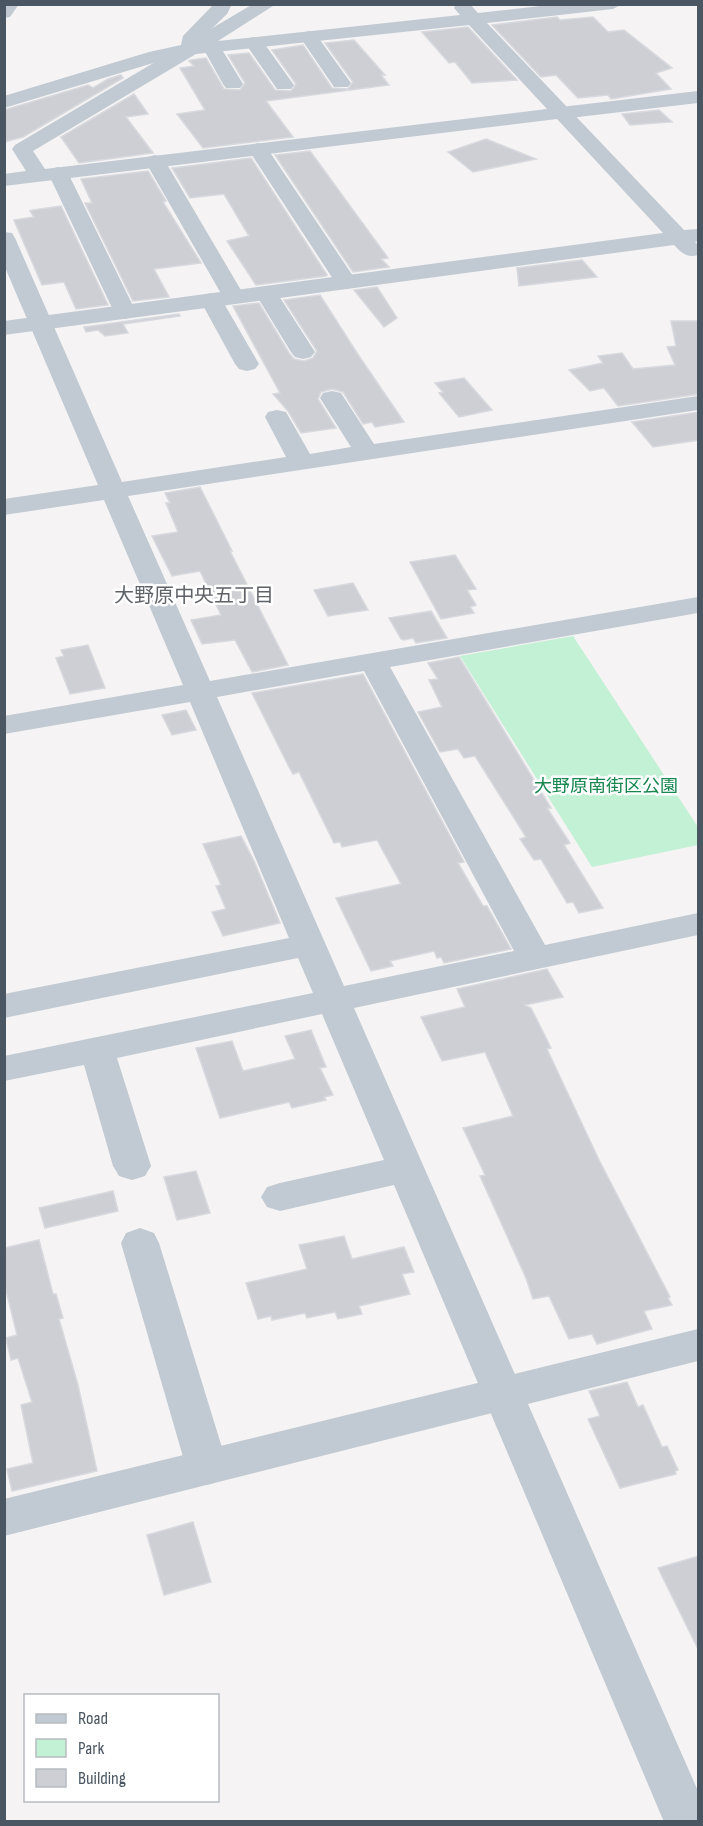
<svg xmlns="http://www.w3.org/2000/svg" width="703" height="1826" viewBox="0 0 703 1826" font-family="'Sofia Sans Condensed','Noto Sans JP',sans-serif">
  <rect width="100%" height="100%" fill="#f5f3f3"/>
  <!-- green -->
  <polygon fill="#c3f1d5" points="573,636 698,827 698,845 592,867 460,656"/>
  <!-- building -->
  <g fill="#cdcfd5" stroke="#d7d9de" stroke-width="1.5">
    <polygon points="557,17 560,20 593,17 608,32 624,30 672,68 656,73 671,89 611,99 608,95 578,98 556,75 541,77 492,25"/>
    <polygon points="468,27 517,80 472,83 455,62 449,63 422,32"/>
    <polygon points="354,40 385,75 381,75 389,85 266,101 293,137 203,148 177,114 205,110 180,68 194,66 189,61 191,60 206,58 224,89 240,90 245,83 228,55 249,53 275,90 291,91 296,84 272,50 303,45 332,88 348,89 353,82 325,43"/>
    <polygon points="121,75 123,78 23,137 4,142 4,110 88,85 93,88 108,79"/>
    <polygon points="134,94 148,114 126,117 153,153 79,163 61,137"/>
    <polygon points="659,110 672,122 630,125 622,114"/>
    <polygon points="486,139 536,159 473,172 448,152"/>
    <polygon points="310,151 388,258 381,259 389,267 353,272 275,155"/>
    <polygon points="251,158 327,275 326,276 256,285 227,241 249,236 224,194 190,198 172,168"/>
    <polygon points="148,171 166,201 163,202 201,263 154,269 169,297 133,301 85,203 92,203 81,179"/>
    <polygon points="61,206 108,305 76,309 64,282 42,285 14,220 34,217 30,211 33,210"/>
    <polygon points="582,260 597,277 519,286 517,268"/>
    <polygon points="377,287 397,318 384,327 354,290"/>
    <polygon points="320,295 357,353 404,422 375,427 372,422 363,424 343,392 332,389 321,392 318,399 336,428 301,433 288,411 273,394 280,393 233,306 259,303 289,353 294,359 304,361 313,358 317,351 284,300"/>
    <polygon points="179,314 180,316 123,324 128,333 105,336 98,330 86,332 84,327"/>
    <polygon points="671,321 699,321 699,394 618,406 604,388 590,391 569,370 603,363 598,356 622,353 633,369 675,365 667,347 676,346"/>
    <polygon points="464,378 492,410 459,417 439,393 443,392 435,383"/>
    <polygon points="699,412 699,440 653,447 632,422"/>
    <polygon points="200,487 232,551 230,551 288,665 252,672 235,640 202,644 191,620 221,615 200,571 172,576 152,536 178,532 166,503 170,503 165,493"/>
    <polygon points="455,555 476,589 467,590 476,605 470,607 474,613 441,619 410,562"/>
    <polygon points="353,583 368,610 328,616 314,590"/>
    <polygon points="431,611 447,638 416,643 413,638 404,640 401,639 389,618"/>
    <polygon points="88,645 105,688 70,694 56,658 64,656 61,650"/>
    <polygon points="459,657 551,808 547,808 570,843 564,845 603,908 579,913 573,902 567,903 541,859 534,860 520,839 526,837 475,756 464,758 458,749 440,752 418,712 442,707 429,680 438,679 428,663"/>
    <polygon points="363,674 464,862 458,863 483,906 487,906 511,949 444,963 441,957 437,958 434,951 390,961 393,966 371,971 336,898 401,884 377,840 342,847 340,842 334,843 299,772 293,774 289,767 252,693"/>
    <polygon points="186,710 196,730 172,735 162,715"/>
    <polygon points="241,836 254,861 280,923 223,936 212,912 226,909 216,886 221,885 203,844"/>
    <polygon points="547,969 563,997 525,1005 531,1008 551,1048 547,1049 599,1160 670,1297 668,1298 672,1305 644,1311 652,1329 597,1344 592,1334 569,1339 549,1296 533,1299 526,1278 480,1176 485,1175 463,1128 513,1116 485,1052 442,1061 421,1017 465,1007 457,989"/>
    <polygon points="311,1030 326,1067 320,1068 333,1095 324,1097 326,1100 292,1108 289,1102 220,1118 196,1048 232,1041 243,1071 295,1059 285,1036"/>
    <polygon points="196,1171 210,1213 177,1220 164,1177"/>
    <polygon points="113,1191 118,1211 45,1228 39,1208"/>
    <polygon points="344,1236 352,1259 404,1247 414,1272 402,1274 410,1294 359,1306 362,1314 338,1319 335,1312 307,1318 305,1313 272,1320 271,1316 258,1319 246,1283 307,1269 299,1245"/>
    <polygon points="39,1240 53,1294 56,1294 63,1318 59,1319 78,1385 97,1471 12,1491 7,1469 33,1463 21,1405 32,1402 18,1358 11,1360 6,1338 17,1335 4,1282 4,1248"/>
    <polygon points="627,1382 638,1407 643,1405 662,1447 667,1446 678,1470 675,1471 676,1474 620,1488 588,1419 600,1416 589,1391"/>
    <polygon points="193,1522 211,1582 164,1595 147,1535"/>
    <polygon points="699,1556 699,1651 658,1568"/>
  </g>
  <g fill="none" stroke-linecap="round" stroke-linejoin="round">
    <!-- minor -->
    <g fill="#c1cad2" fill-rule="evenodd">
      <polygon points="214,4 232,4 227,14 199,41 200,49 198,53 160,61 4,108 4,96 149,52 181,45 183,36"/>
      <polygon points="309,31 315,33 348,79 351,83 348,87 334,87 300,37 303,33"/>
      <polygon points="254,37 261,39 291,81 294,85 291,89 277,89 245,43 247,39"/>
      <polygon points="212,42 219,44 221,48 243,84 240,88 226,88 223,84 203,48 205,44"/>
      <polygon points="698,91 698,103 561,119 554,117 551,113 554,109 561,107"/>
      <polygon points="258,143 265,145 357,282 354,287 346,289 338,287 335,282 248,149 251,145"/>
      <polygon points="155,155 162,157 165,161 245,297 242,302 234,304 226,302 223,297 145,161 148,157"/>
      <polygon points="58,167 65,169 68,173 136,312 133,317 125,319 117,317 114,312 48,173 51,169"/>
      <path d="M4,232L12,233L15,238L122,482L286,457L265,417L268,412L277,410L286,412L310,454L351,447L320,398L323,393L332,391L341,393L374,444L698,396V410L128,496L210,681L698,597V613L390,667L545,945L698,913V935L354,1008L698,1791V1822H664L394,1185L280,1211L267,1207L261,1197L267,1187L280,1183L384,1160L322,1014L117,1058L151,1166L145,1176L132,1180L119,1176L113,1166L84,1065L4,1081V1056L313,993L298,958L4,1018V994L289,938L190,702L4,734V716L183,685L104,500L4,515V499L98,485L4,265ZM364,671L514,951L344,986L217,697Z"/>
      <polygon points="266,286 274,288 277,293 315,352 311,357 303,359 295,357 291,352 255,293 258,288"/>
      <polygon points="211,293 219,295 222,300 259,364 255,369 247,371 239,369 235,364 200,300 203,295"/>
      <polygon points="140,1228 154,1233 159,1243 228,1467 222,1480 207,1485 192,1480 186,1467 121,1243 126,1233"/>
    </g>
    <!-- tertiary -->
    <g fill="#c1cad2" fill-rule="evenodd">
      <polygon points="4,4 19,4 10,17 4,18"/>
      <path d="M253,4H276L218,41L460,15L454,8L456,4H470L478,13L558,4H622L613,9L487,23L684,230L698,229V241L695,242L698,245V255C686,258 682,253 674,245L4,335V321L663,233L557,119L4,186V174L26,171L12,149L15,145ZM469,25L547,109L45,169L33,151L196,54Z"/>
      <polygon points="698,1329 698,1361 4,1536 4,1499"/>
    </g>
  </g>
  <g text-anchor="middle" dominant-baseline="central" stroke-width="5" stroke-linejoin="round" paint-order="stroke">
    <!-- park labels -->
    <g font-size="18" fill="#17864f" stroke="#fff">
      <text x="606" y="786">大野原南街区公園</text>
    </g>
    <!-- neighbourhood labels -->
    <g font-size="20" fill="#5f6368" stroke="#fff">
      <text x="194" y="596">大野原中央五丁目</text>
    </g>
  </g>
  <!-- border -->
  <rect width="703" height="1826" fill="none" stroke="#4a5661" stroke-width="12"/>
  <!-- legend -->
  <rect x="24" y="1694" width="195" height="108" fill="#ffffff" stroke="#b7bbc0" stroke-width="1.5"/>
  <rect x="36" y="1714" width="30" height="9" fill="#c1cad2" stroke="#b7bbc0" stroke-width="1.5"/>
  <text x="78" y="1724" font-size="18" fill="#4a5661">Road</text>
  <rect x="36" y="1739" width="30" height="18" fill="#c3f1d5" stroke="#b7bbc0" stroke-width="1.5"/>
  <text x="78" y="1754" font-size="18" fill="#4a5661">Park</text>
  <rect x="36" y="1769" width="30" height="18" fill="#cdcfd5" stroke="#b7bbc0" stroke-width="1.5"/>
  <text x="78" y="1784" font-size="18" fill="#4a5661">Building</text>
</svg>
